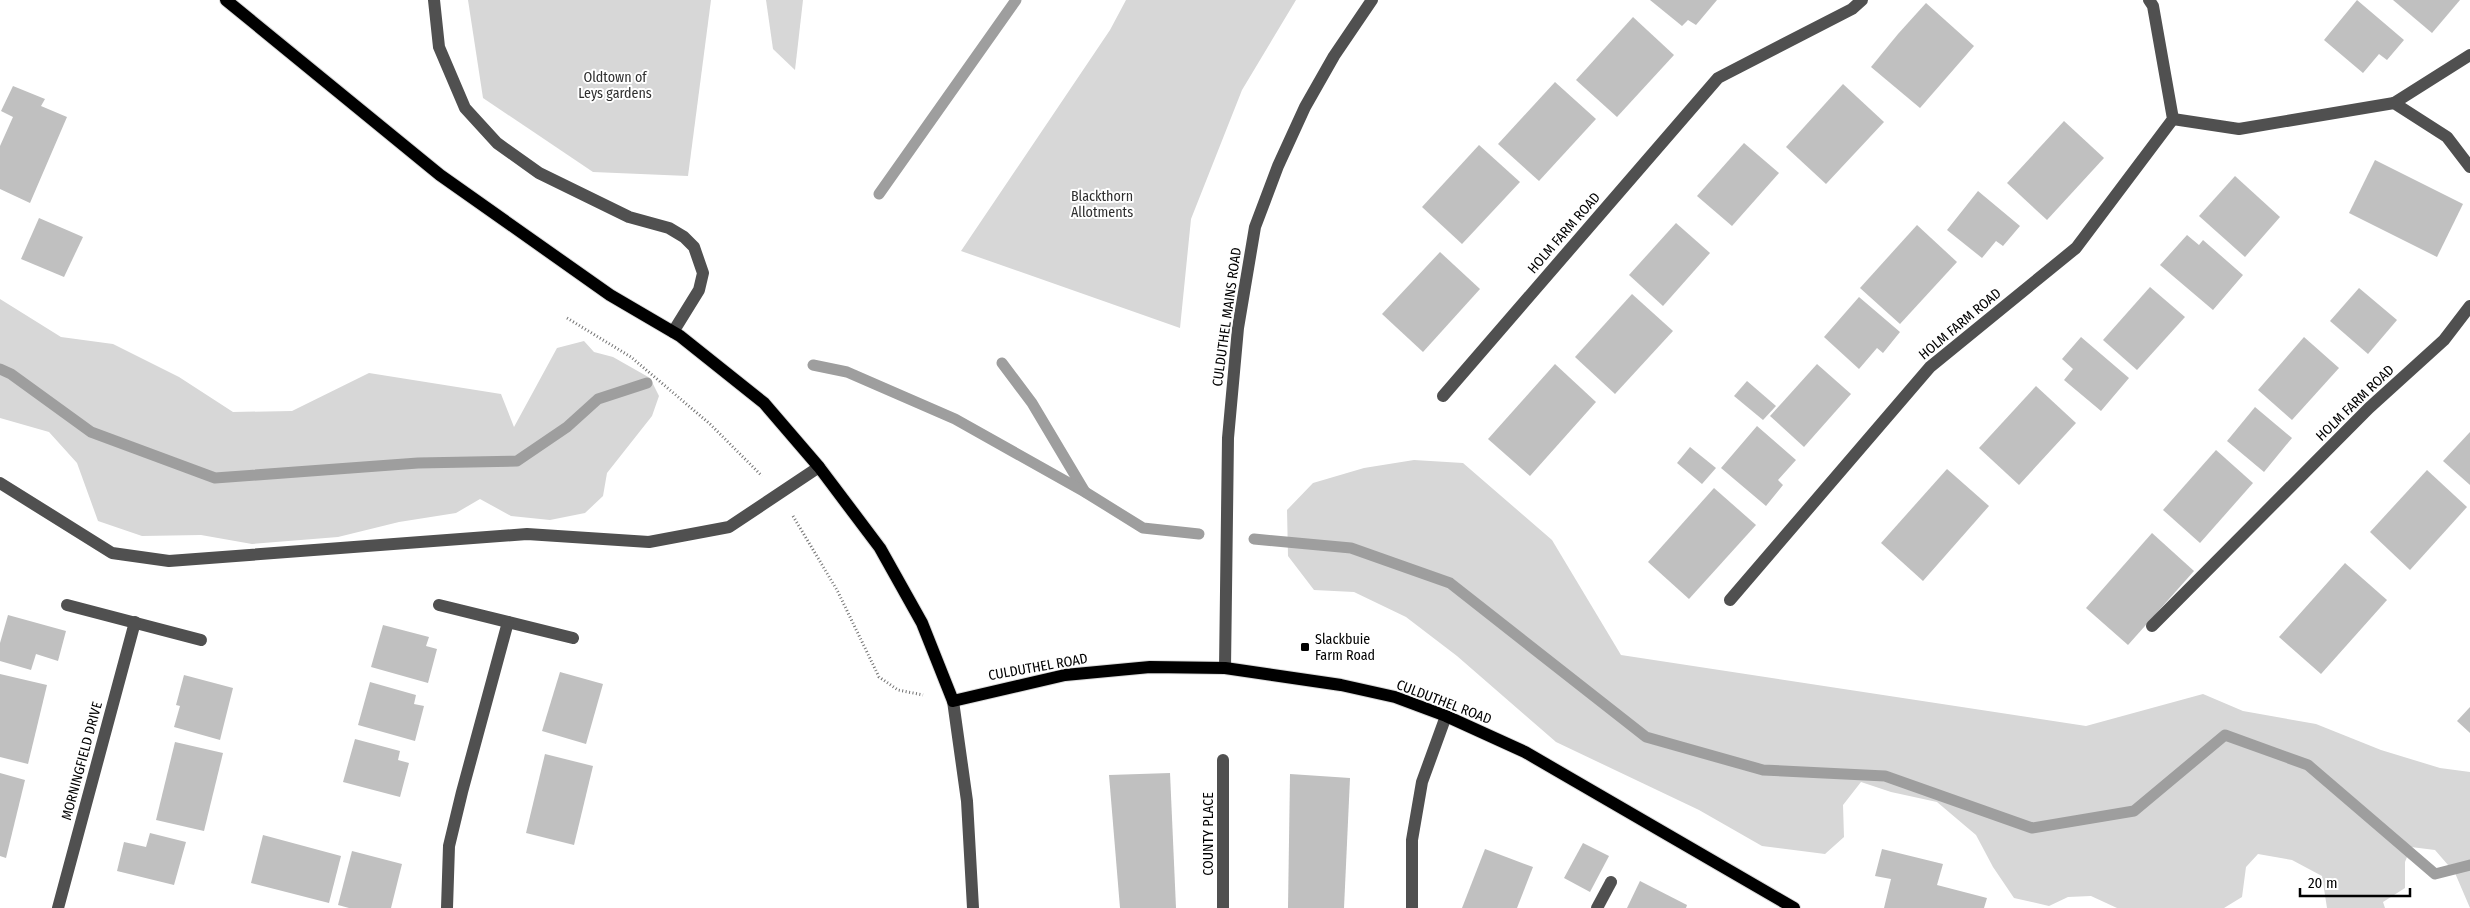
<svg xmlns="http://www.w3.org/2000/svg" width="2470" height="908" viewBox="0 0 2470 908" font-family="'Fira Sans Condensed',sans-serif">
  <rect width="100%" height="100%" fill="#fff"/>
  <!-- green -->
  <g fill="#d7d7d7">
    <polygon points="468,0 711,0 688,176 593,172 483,98"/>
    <polygon points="766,0 803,0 795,70 773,49"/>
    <polygon points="1126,0 1296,0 1242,90 1191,219 1180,328 961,251 1110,30"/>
    <polygon points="0,299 61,337 113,344 179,377 233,412 292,411 369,373 501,394 514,427 557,348 584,341 594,352 613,357 650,378 659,396 652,416 607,473 603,496 585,513 550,520 511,516 480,499 456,513 399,522 338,537 252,544 201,535 142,536 98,521 77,463 49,432 0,418"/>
    <polygon points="1414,460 1463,463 1552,540 1621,655 2086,726 2203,694 2243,711 2316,724 2381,750 2440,768 2470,772 2470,908 2455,873 2435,850 2411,847 2405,862 2405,888 2383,902 2385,908 2327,908 2322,876 2292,860 2258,854 2246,867 2242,897 2224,908 2117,908 2091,896 2068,897 2049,906 2014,898 1993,867 1976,835 1937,802 1891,792 1861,782 1843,805 1844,837 1825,854 1762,846 1699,810 1556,742 1457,656 1406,617 1354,592 1314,590 1288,556 1287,510 1313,483 1364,468"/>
  </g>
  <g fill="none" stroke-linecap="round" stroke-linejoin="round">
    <!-- stream -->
    <g stroke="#9e9e9e" stroke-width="11">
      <polyline points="879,194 1016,0"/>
      <polyline points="1002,363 1032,403 1085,492"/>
      <polyline points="813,365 847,372 955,419 1085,492 1143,528 1199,534"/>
      <polyline points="0,369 11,374 91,432 215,478 418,463 517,461 567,427 598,399 647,383"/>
      <polyline points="1254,539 1351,548 1450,583 1646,737 1763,770 1885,776 2032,828 2134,811 2225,735 2308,765 2435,874 2470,865"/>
    </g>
  </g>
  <!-- building -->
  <g fill="#c0c0c0">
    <polygon points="1650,0 1717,0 1696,25 1688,20 1682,26"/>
    <polygon points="2357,0 2404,40 2387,60 2379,54 2363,73 2324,40"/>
    <polygon points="2393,0 2460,0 2432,33"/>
    <polygon points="1926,3 1974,46 1920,108 1871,67 1898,34"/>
    <polygon points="1633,17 1674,55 1617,117 1576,80"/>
    <polygon points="1555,82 1596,119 1539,181 1498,144"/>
    <polygon points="1843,84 1884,122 1826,184 1786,147"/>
    <polygon points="13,86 45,99 41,106 67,117 30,203 0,189 0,146 13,117 1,111"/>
    <polygon points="2064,121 2104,158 2047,220 2007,183"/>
    <polygon points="1744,143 1779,173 1732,226 1697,196"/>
    <polygon points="1479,145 1520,182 1462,244 1422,207"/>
    <polygon points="2375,160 2463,204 2437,257 2349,213"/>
    <polygon points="2235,176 2280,217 2245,257 2199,216"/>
    <polygon points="1978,191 2020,226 2003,246 1996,241 1982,258 1947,230"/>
    <polygon points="39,218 83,237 64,277 21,259"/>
    <polygon points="1676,223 1710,253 1663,306 1629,275"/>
    <polygon points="1917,225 1957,262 1900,324 1860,288"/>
    <polygon points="2187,235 2199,245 2203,240 2243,275 2213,310 2160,265"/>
    <polygon points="1440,252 1480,289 1423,352 1382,314"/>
    <polygon points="2150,287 2185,317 2137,370 2103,340"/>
    <polygon points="2359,288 2397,320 2368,354 2330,321"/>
    <polygon points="1632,294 1673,331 1615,394 1575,357"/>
    <polygon points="1859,297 1900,332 1883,353 1877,348 1859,369 1824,337"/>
    <polygon points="2081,337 2129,378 2101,411 2064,380 2073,369 2062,359"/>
    <polygon points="2304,337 2339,368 2292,420 2258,390"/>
    <polygon points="1555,364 1596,402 1530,476 1488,439"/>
    <polygon points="1817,364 1851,394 1804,447 1770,416"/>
    <polygon points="1747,381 1776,406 1763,420 1734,396"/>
    <polygon points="2036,386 2076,423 2019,485 1979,448"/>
    <polygon points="2255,407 2292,438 2264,472 2227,441"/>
    <polygon points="1757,426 1796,460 1778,480 1783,485 1766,506 1721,468"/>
    <polygon points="2470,432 2470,485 2443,461"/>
    <polygon points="1690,447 1716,468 1702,484 1677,463"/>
    <polygon points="2216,450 2253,483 2200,543 2163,510"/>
    <polygon points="1947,469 1989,506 1923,581 1881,543"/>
    <polygon points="2427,470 2467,507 2410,570 2370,532"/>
    <polygon points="1714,488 1756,525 1689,599 1648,562"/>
    <polygon points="2152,533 2194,571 2128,645 2086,608"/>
    <polygon points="2345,563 2387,600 2321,674 2279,637"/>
    <polygon points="8,615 66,631 58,661 36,654 31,670 0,661 0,643"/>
    <polygon points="383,625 429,637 426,646 437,649 428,683 371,667"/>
    <polygon points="560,672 603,684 586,744 542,731"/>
    <polygon points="0,674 47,685 28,764 0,757"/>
    <polygon points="184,675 233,688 220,740 174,727 180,706 176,705"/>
    <polygon points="370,682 416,695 414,704 424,706 415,741 358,725"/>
    <polygon points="2470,707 2470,733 2457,721"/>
    <polygon points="355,739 400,751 398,760 409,763 400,797 343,782"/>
    <polygon points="175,742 223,753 204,831 156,820"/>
    <polygon points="545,754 593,766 574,845 526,833"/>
    <polygon points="0,773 25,780 6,858 0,856"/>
    <polygon points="1170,773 1176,908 1120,908 1109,775"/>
    <polygon points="1290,774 1350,778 1344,908 1288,908"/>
    <polygon points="150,833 186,842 174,885 117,871 124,842 146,847"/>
    <polygon points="263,835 341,856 329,903 251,883"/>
    <polygon points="1583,843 1609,856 1590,892 1564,878"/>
    <polygon points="1485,849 1533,867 1517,908 1462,908"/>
    <polygon points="1882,849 1943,864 1937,885 1987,898 1984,908 1884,908 1891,879 1875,876"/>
    <polygon points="352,851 402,864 391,908 349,908 338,905"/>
    <polygon points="1640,881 1687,905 1686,908 1627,908"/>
  </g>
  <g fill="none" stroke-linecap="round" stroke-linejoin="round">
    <!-- major casing -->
    <g stroke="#dbdbdb" stroke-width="14">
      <polyline id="major" points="226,0 440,175 610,295 680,336 764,403 819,467 880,548 922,623 953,701 1065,675 1150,667 1225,668 1341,685 1395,697 1446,716 1525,752 1794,908"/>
    </g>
    <!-- path -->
    <g stroke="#727272" stroke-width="3" stroke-dasharray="1 2.5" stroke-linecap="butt">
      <polyline points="567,318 631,357 710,424 762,476"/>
      <polyline points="793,516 837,590 879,677 898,690 923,695"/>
    </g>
    <!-- minor -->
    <g stroke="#505050" stroke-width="12">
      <polyline points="434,0 439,47 465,108 497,143 539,173 629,217 669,228 684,237 694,247 703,273 699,290 673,332"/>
      <polyline points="2394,103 2470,55"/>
      <polyline points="2173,119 2239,129 2394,103 2447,137 2470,167"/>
      <polyline points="1443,396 1718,78 1852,9 1862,0"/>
      <polyline points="0,483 112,553 169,561 527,534 649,542 729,527 819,467"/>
      <polyline points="1730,600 1930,367 2076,248 2173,119 2153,6 2149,0"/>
      <polyline points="67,605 201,640"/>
      <polyline points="439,605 573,638"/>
      <polyline points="2152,626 2369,408 2444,340 2470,306"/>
      <polyline points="1225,668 1228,438 1238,328 1255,227 1278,166 1305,107 1334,56 1372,0"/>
      <polyline points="953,701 967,801 973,908"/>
      <polyline points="1223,760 1223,908"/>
      <polyline points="58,908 135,622"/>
      <polyline points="447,908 449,846 462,792 508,622"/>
      <polyline points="1412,908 1412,840 1422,782 1446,716"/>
      <polyline points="1597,908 1611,882"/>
    </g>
    <!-- major -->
    <use href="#major" stroke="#000" stroke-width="12"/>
  </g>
  <!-- markers -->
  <rect fill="#000" stroke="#fff" stroke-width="2" x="1300" y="642" width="10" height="10" rx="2.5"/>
  <g text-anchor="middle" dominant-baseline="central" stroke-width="4" stroke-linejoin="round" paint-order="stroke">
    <!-- park labels -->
    <g font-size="14" fill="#2e2e2e" stroke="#fff">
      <text x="615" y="77">Oldtown of<tspan x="615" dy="16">Leys gardens</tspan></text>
      <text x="1102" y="196">Blackthorn<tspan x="1102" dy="16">Allotments</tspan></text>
    </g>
    <!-- street labels -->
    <g font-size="14" fill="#000" stroke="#fff">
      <text transform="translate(1564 233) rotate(-49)">HOLM FARM ROAD</text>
      <text transform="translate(1227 317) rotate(-82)">CULDUTHEL MAINS ROAD</text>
      <text transform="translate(1960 324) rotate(-40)">HOLM FARM ROAD</text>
      <text transform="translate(2355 403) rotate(-44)">HOLM FARM ROAD</text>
      <text transform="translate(1038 667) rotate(-10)">CULDUTHEL ROAD</text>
      <text transform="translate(1444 702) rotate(21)">CULDUTHEL ROAD</text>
      <text transform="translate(82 761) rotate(-75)">MORNINGFIELD DRIVE</text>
      <text transform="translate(1208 834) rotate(-90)">COUNTY PLACE</text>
    </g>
    <!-- poi labels -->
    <g font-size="14" fill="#000" stroke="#fff" text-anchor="start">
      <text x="1315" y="639">Slackbuie<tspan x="1315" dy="16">Farm Road</tspan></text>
    </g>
  </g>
  <!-- scale -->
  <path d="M2300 888v8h110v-8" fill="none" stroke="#000000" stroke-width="2.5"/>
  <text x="2308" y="888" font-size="15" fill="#000000" stroke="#ffffff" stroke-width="4" paint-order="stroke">20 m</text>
</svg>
